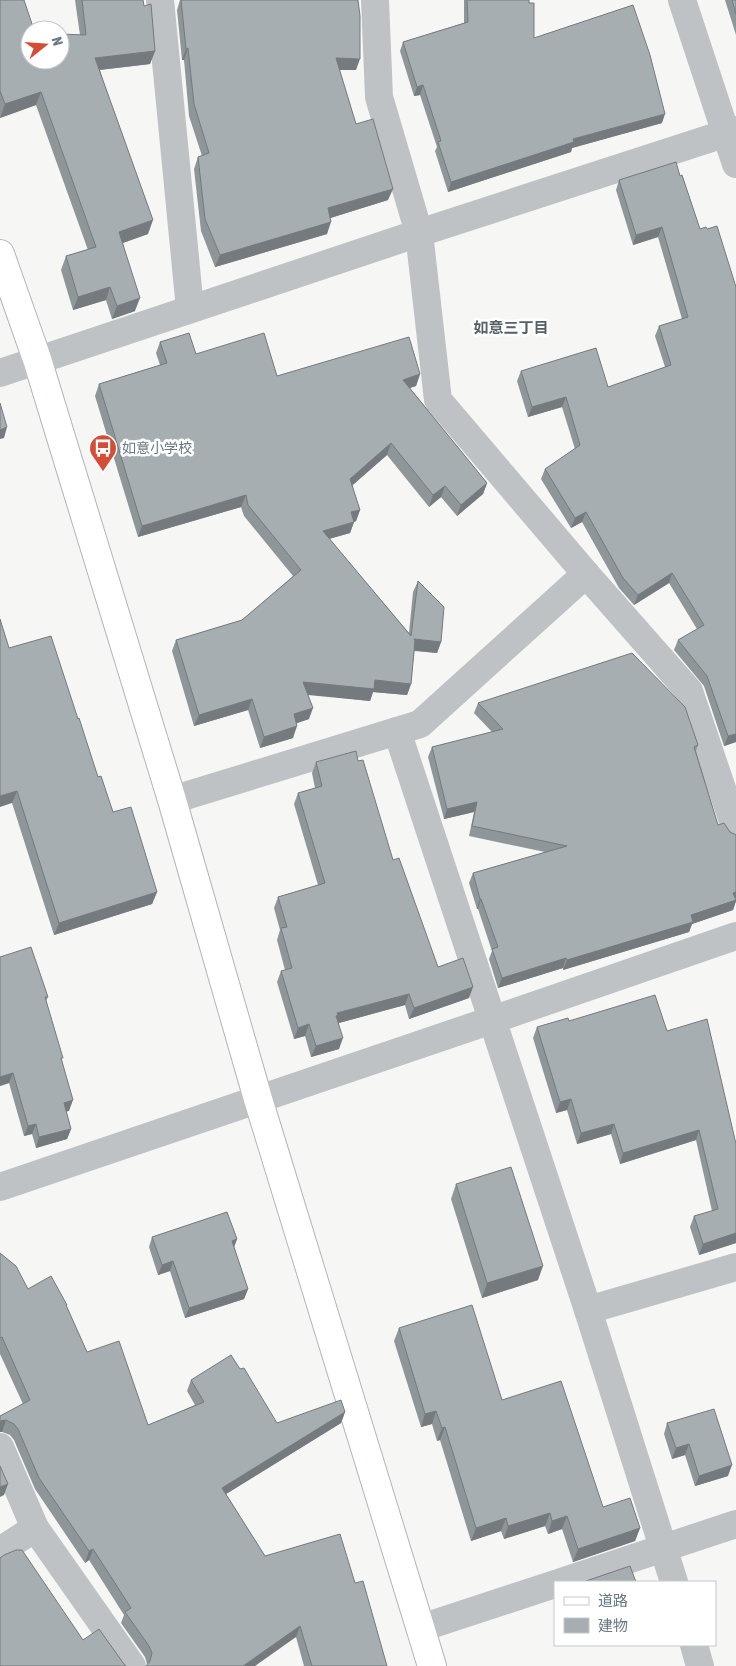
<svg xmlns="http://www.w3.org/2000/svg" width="736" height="1666" viewBox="0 0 736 1666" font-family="'Asap Condensed','Noto Sans JP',sans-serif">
  <rect width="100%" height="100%" fill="#f6f6f4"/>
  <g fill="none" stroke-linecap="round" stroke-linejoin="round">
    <!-- secondary casing -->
    <g stroke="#b0b6ba" stroke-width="30">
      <polyline id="secondary" points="0,254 37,359 172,800 258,1099 432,1666"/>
    </g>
    <!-- street -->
    <g stroke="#bec2c5" stroke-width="28">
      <polyline points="160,0 190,309"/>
      <polyline points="375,0 379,97 419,233 438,400 586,574 689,691 736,830"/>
      <polyline points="682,0 736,164"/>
      <polyline points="0,373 419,233 736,130"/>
      <polyline points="397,731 588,1310 674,1582"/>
      <polyline points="172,800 420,724 586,574"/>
      <polyline points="0,1187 492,1020 736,936"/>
      <polyline points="588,1310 736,1267"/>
      <polyline points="0,1447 35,1528 132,1666"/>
      <polyline points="0,1551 35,1528"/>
      <polyline points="561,1582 736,1524"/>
      <polyline points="421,1628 555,1584"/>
      <polyline points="694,1645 700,1666"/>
    </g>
    <!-- secondary -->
    <use href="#secondary" stroke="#fff" stroke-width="28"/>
  </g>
  <!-- wall -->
  <g fill="#8f9699">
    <polygon points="0,0 30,60 80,35 75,0 143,0 144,6 155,51 150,64 100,70 148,234 123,243 135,311 112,319 106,300 73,310 61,270 66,256 88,250 36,105 0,118"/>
    <polygon points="180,0 358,0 356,70 339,70 356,124 388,200 330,218 327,234 215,267 201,231 194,169 198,157 202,156 189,116 184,60 182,60 177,10"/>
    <polygon points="464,0 529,0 534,38 662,123 572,148 571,152 448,192 435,151 437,147 420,95 414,96 400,51 403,42 464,23"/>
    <polygon points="725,0 736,0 736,35"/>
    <polygon points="676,162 736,742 724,746 704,686 674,650 678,640 697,629 669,583 634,605 619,588 582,522 571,528 541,479 545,469 575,449 562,407 528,417 517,381 521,371 608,387 665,367 655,336 659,326 682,319 658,237 633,245 616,190 619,180"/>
    <polygon points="160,342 196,354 277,376 420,374 416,386 410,388 487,483 483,494 457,516 441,497 429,507 387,455 352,485 360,510 356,521 354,522 350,533 329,539 409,633 413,592 418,581 441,642 437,653 414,651 411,684 407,695 373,692 370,701 308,694 309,719 296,723 293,738 260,748 248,710 194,726 172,651 176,640 242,620 293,576 244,516 241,507 138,537 95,396 99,384 160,365 156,353"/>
    <polygon points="9,648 78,719 98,777 113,812 157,892 152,904 54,935 12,803"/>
    <polygon points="478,703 698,745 696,751 718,825 736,835 736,901 733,910 692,924 689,932 563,970 563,968 498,988 489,959 492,951 478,909 477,909 469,883 473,873 545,852 469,836 474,812 444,819 428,757 432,747 492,732 474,713"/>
    <polygon points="358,761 393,860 438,967 469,998 409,1019 405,1005 339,1023 339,1049 311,1057 305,1036 294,1039 277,982 281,971 285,970 277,940 280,930 274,908 278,897 318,885 294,804 298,793 315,788 312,773 316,762"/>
    <polygon points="0,957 48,997 46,1001 62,1060 69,1111 66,1111 71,1129 67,1139 36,1148 32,1134 24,1136 9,1083 0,1086"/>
    <polygon points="569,1021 667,1031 736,1144 736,1243 699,1255 690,1227 694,1216 712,1211 696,1140 620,1164 611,1134 577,1144 567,1110 556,1113 533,1038 537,1027"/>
    <polygon points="456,1184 538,1280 482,1298 451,1199"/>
    <polygon points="152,1237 237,1239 234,1247 248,1289 244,1299 185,1318 170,1271 158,1275 149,1247"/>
    <polygon points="0,1253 28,1289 67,1305 66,1307 87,1352 148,1425 195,1405 187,1391 191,1380 277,1423 345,1412 341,1423 226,1494 265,1556 355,1583 387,1666 304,1666 296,1637 147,1664 145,1657 121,1623 124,1615 89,1560 85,1563 35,1489 14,1440 10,1435 2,1432 0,1432 0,1416 23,1404 0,1354"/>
    <polygon points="399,1328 502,1400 603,1507 640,1528 635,1541 573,1562 562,1529 548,1534 545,1526 504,1539 501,1531 471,1541 440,1440 437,1441 432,1424 421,1427 394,1341"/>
    <polygon points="667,1423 728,1476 695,1486 685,1455 672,1459 664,1434"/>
  </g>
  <!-- shaded-wall -->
  <g fill="#747a7d">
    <polygon points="188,48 184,60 182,60 186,49"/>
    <polygon points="155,51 150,64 90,71 95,58"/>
    <polygon points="336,58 360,59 356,70 332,70"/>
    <polygon points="423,85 420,95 414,96 417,87"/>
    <polygon points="41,92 36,105 0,118 5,104"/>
    <polygon points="665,114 662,123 572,148 571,152 448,192 451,182 573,139"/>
    <polygon points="393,189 388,200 324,220 328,208"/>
    <polygon points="153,220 148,234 114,246 119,232"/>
    <polygon points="331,222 327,234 215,267 220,255"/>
    <polygon points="662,227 658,237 633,245 636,235"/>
    <polygon points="110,287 106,300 73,310 78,297"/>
    <polygon points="140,298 135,311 112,319 117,306"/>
    <polygon points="420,374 416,386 399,391 403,380"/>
    <polygon points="566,397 562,407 528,417 532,407"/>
    <polygon points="7,427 4,438 0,439 0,430"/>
    <polygon points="391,443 387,455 346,491 350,479"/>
    <polygon points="487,483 483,494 457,516 461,505"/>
    <polygon points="445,486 441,497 429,507 433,495"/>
    <polygon points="246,495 241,507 138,537 142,526"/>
    <polygon points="360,510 356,521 354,522 350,533 318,542 323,531 351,512"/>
    <polygon points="586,512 582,522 571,528 575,518"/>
    <polygon points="672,573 669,583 634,605 638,595"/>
    <polygon points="414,639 441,642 437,653 410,650"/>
    <polygon points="375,680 411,684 407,695 373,692 370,701 298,694 303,682"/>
    <polygon points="252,699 248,710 194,726 199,715"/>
    <polygon points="313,708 309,719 289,726 294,714"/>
    <polygon points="297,726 293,738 260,748 264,737"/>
    <polygon points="736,734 736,742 724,746 728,736"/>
    <polygon points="17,791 12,803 0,807 0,796"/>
    <polygon points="477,802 474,812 444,819 447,809"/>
    <polygon points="157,892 152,904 54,935 59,923"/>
    <polygon points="736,892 736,901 733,910 692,924 689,932 563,970 567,960 691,915"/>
    <polygon points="480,899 481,899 478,909 477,909"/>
    <polygon points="566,958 563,968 498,988 502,978"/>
    <polygon points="473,987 469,998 409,1019 414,1008"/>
    <polygon points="409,994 405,1005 335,1024 337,1013"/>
    <polygon points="309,1024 305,1036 294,1039 298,1028"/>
    <polygon points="343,1038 339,1049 311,1057 316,1046"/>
    <polygon points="13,1073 9,1083 0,1086 0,1077"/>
    <polygon points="571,1099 567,1110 556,1113 560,1102"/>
    <polygon points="73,1100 69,1111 60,1113 64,1103"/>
    <polygon points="36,1124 32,1134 24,1136 28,1126"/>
    <polygon points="614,1124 611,1134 577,1144 581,1133"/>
    <polygon points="71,1129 67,1139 36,1148 39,1137"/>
    <polygon points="699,1130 696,1140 620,1164 623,1153"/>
    <polygon points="736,1233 736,1243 699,1255 703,1244"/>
    <polygon points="237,1239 233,1250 232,1241"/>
    <polygon points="173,1261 170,1271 158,1275 162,1265"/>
    <polygon points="543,1266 538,1280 482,1298 487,1283"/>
    <polygon points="248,1289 244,1299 185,1318 189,1308"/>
    <polygon points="436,1411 432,1424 421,1427 425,1414"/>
    <polygon points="345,1412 341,1423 218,1499 222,1488"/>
    <polygon points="6,1420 2,1432 0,1432 0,1421"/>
    <polygon points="445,1427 440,1440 437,1441 442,1428"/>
    <polygon points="689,1444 685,1455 672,1459 676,1448"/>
    <polygon points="732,1465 728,1476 695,1486 699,1476"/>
    <polygon points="8,1484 4,1495 0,1497 0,1487"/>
    <polygon points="550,1513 545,1526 504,1539 508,1526"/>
    <polygon points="567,1516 562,1529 548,1534 552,1521"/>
    <polygon points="506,1518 501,1531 471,1541 476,1528"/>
    <polygon points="640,1528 635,1541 573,1562 578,1549"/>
    <polygon points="93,1549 89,1560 85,1563 89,1551"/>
    <polygon points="300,1626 296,1637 255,1666 243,1666"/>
  </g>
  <!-- building -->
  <g fill="#a6aeb2" stroke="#747a7d">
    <polygon points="0,0 24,0 34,30 30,30 30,60 60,60 60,34 86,35 82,0 143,0 144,6 151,4 155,51 95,58 153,220 119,232 140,298 117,306 110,287 78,297 66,256 96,247 41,92 5,104 0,91"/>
    <polygon points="181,0 358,0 360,16 360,59 336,58 356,124 373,119 393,189 328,208 331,222 220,255 205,219 198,157 209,153 194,104 188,48 186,49"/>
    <polygon points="467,0 529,0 529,3 534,3 534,38 633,5 650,55 665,114 573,139 574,142 451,182 438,142 441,141 423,85 417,87 403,42 468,22"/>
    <polygon points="732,0 736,0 736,14"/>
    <polygon points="676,162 680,176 682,175 700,229 706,227 707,229 717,226 736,287 736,734 728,736 707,676 678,640 704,625 672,573 638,595 623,578 586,512 575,518 545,469 580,445 566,397 532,407 521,371 596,348 608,387 671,365 659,326 688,317 662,227 636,235 619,180"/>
    <polygon points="189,333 196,354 264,333 277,376 409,337 420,374 403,380 487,483 461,505 445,486 433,495 391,443 350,479 360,510 351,512 354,522 323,531 411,636 418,581 444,607 441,642 414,639 415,641 411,684 375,680 374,689 303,682 313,708 294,714 297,726 264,737 252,699 199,715 176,640 242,620 301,570 248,505 246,495 142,526 99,384 167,363 160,342"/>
    <polygon points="0,403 7,427 0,430"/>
    <polygon points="0,619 9,648 51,636 78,719 79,718 98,777 101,776 113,812 131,807 157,892 59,923 17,791 0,796"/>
    <polygon points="632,653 685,707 698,745 694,747 718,825 724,823 730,832 736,835 736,892 733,893 736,900 691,915 693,922 567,960 566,958 502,978 492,949 498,947 481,899 480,899 473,873 567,846 472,826 477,802 447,809 432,747 503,729 478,703"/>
    <polygon points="356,751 358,761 363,760 393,860 399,858 438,967 463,958 473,987 414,1008 409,994 337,1013 338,1015 336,1016 343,1038 316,1046 309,1024 298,1028 281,971 292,968 281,928 287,927 278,897 325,883 298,793 322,786 316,762"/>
    <polygon points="31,947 48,997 45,997 63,1058 61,1058 73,1100 64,1103 71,1129 39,1137 36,1124 28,1126 13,1073 0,1077 0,957"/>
    <polygon points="655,995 667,1031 707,1019 736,1144 736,1233 703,1244 694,1216 718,1209 699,1130 623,1153 614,1124 581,1133 571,1099 560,1102 537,1027 568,1018 569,1021"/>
    <polygon points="511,1167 543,1266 487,1283 456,1184"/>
    <polygon points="227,1212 237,1239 232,1241 248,1289 189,1308 173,1261 162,1265 152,1237"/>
    <polygon points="0,1253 16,1266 28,1289 51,1276 67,1305 66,1305 87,1352 119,1341 148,1425 204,1402 191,1380 231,1355 240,1369 244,1368 277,1423 341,1400 345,1412 222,1488 265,1556 340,1534 355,1583 363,1581 387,1666 312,1666 300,1626 243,1666 146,1666 150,1661 152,1653 149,1646 125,1612 131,1608 93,1549 89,1551 39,1478 18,1429 14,1424 6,1420 0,1421 0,1416 30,1400 2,1337 0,1338"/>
    <polygon points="472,1305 502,1400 561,1381 603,1507 630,1498 640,1528 578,1549 567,1516 552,1521 550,1513 508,1526 506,1518 476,1528 445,1427 442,1428 436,1411 425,1414 399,1328"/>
    <polygon points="714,1409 732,1465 699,1476 689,1444 676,1448 667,1423"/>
    <polygon points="0,1466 8,1484 0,1487"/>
    <polygon points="16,1550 22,1550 83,1640 99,1629 124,1664 126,1666 0,1666 0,1558 4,1555"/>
    <polygon points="630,1566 636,1582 587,1582 586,1581"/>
  </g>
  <!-- icons -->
  <defs>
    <g id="bus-pin" transform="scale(1.4375)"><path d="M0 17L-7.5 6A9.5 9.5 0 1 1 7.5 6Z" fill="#d34d37" stroke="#fff"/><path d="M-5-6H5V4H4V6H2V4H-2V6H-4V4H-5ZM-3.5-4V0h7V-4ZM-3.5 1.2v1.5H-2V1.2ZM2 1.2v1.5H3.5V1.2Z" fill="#fff"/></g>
  </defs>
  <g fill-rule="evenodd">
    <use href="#bus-pin" x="103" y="448"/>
  </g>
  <g text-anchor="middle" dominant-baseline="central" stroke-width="5" stroke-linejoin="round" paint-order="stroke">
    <!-- poi labels -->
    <g font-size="14" fill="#687982" stroke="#fff" text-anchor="start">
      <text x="122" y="448">如意小学校</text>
    </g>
    <!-- neighbourhood labels -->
    <g font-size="15" font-weight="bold" fill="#556168" stroke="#fff">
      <text x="511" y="327">如意三丁目</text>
    </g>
  </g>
  <!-- legend -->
  <rect x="554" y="1581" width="162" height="65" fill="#ffffff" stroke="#c3c9cd"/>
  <rect x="564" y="1597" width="25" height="8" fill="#ffffff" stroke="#c3c9cd"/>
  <text x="598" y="1606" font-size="15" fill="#687982">道路</text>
  <rect x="564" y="1618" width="25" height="15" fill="#a6aeb2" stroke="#c3c9cd"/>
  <text x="598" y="1631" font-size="15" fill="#687982">建物</text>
  <!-- north arrow -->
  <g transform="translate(45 45) rotate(73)"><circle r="24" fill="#ffffff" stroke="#c3c9cd"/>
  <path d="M0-4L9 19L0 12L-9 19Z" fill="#d34d37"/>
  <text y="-8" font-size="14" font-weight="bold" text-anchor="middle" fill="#687982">N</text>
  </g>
</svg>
